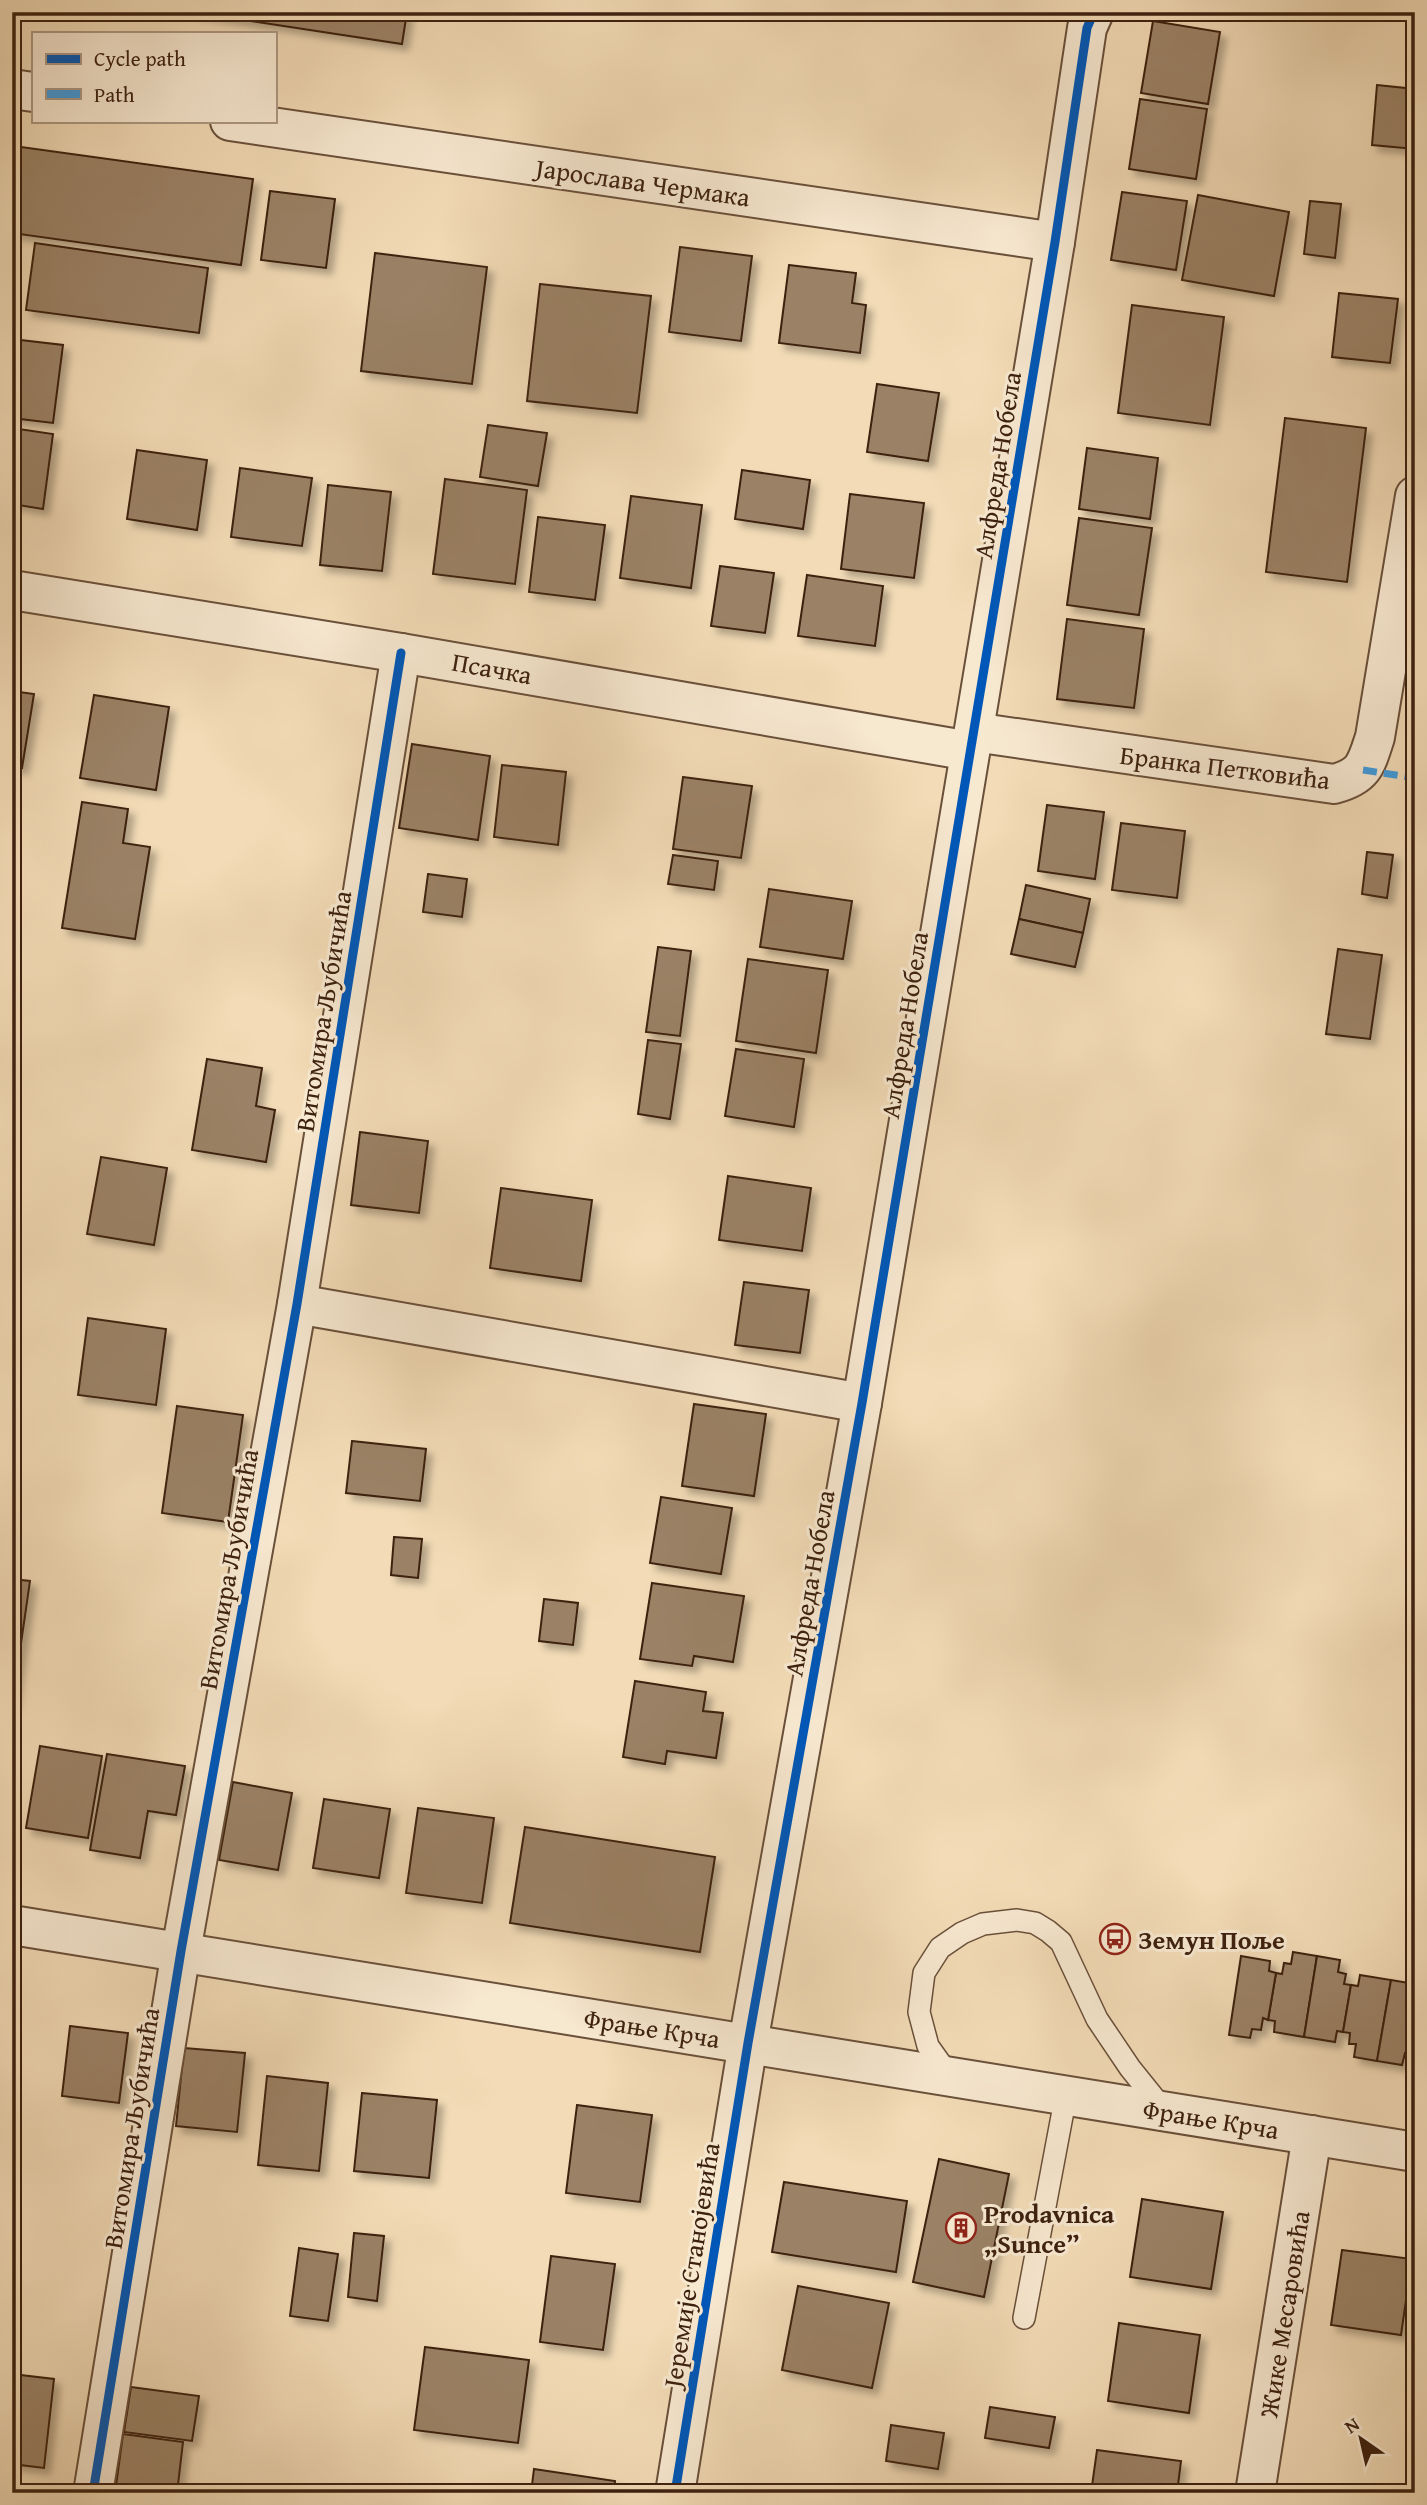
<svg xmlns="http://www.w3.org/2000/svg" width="1427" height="2505" viewBox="0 0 1427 2505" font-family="'Gentium Book Plus',serif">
  <defs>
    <filter id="shadow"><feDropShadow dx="6" dy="6" stdDeviation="3.5" flood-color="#0004"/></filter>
  </defs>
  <rect width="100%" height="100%" fill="#f2dbb6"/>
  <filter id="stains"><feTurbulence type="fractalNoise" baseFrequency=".00286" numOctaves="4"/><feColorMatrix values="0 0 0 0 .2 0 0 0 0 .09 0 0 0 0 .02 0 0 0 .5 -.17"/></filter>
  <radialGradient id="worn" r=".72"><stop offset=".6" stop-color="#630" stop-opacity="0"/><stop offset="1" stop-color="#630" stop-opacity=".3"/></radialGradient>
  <!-- building -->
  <g fill="#9b8266" stroke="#3d2110" stroke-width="2" filter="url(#shadow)">
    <polygon points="192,12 407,12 402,44"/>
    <polygon points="1153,21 1220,32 1208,104 1141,93"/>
    <polygon points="1377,85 1415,89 1415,149 1372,145"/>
    <polygon points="1140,99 1207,109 1196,179 1129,169"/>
    <polygon points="21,147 253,179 241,265 12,233 12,208"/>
    <polygon points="270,191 335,199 326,268 261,260"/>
    <polygon points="1122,192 1187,201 1176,270 1111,260"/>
    <polygon points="1198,195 1289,212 1274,296 1182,280"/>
    <polygon points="1310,201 1341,204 1335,258 1304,254"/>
    <polygon points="35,243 208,268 199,333 26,310"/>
    <polygon points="680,247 752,256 741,341 669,332"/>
    <polygon points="375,253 487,267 472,384 361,371"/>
    <polygon points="789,265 856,273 852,303 866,305 860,353 779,343"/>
    <polygon points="540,284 651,296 637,413 527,401"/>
    <polygon points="1339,293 1398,299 1390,363 1332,357"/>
    <polygon points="1132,305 1224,317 1210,425 1118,413"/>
    <polygon points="12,339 63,345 53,423 12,418"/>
    <polygon points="877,384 939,393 928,461 867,452"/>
    <polygon points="1285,418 1366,428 1347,582 1266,572"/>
    <polygon points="488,425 547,433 538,486 480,477"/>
    <polygon points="12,428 53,434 43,509 12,504"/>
    <polygon points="1087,448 1158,458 1150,519 1079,509"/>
    <polygon points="137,450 207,460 197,530 127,519"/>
    <polygon points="240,468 312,478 302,546 231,537"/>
    <polygon points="742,470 810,480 803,529 735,519"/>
    <polygon points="445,479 527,490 515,584 433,574"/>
    <polygon points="328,485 391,492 382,571 320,565"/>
    <polygon points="850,494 924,503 914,578 841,569"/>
    <polygon points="631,496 702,505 691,588 620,578"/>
    <polygon points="538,517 605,525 595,600 529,592"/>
    <polygon points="1079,518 1152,528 1139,615 1067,605"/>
    <polygon points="720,566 774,573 765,633 711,626"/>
    <polygon points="807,575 883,586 875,646 798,636"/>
    <polygon points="1067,619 1144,629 1134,708 1057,699"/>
    <polygon points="12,691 34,694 22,768 12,766"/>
    <polygon points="94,695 169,707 156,790 80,778"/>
    <polygon points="412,744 490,756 478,840 399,828"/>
    <polygon points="502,765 566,772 558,845 494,837"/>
    <polygon points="683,777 752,786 741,858 673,849"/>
    <polygon points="82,802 128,809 123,843 150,847 135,939 62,928"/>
    <polygon points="1047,805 1104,812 1095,879 1038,871"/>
    <polygon points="1121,823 1185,831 1177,898 1112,890"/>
    <polygon points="1367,852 1393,855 1387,898 1362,894"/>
    <polygon points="673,855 718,861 714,890 668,884"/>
    <polygon points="428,874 467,879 462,917 423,912"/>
    <polygon points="1026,885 1090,899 1083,933 1019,919"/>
    <polygon points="769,889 852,901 843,959 760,947"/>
    <polygon points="1019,919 1083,933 1075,967 1011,954"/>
    <polygon points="658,947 691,951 680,1036 646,1032"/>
    <polygon points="1338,949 1382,955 1370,1039 1326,1034"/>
    <polygon points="748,959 828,970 816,1053 736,1041"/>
    <polygon points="648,1040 681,1044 670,1119 638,1114"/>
    <polygon points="736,1049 804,1059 794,1127 725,1116"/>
    <polygon points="207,1059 262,1068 256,1106 275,1110 266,1162 192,1150"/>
    <polygon points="360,1132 428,1141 419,1213 351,1205"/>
    <polygon points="101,1157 167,1168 154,1245 87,1234"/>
    <polygon points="728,1176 811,1188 802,1251 719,1240"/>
    <polygon points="501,1188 592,1200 581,1281 490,1268"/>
    <polygon points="744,1282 809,1290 800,1353 735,1345"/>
    <polygon points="88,1318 166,1329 156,1405 78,1395"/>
    <polygon points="694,1404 766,1414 754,1496 682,1486"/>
    <polygon points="177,1406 243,1415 228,1522 162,1513"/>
    <polygon points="352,1441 426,1449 420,1501 346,1493"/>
    <polygon points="661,1497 732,1508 721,1574 650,1563"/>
    <polygon points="394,1537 422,1539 418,1578 391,1575"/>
    <polygon points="12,1579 30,1581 12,1706"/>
    <polygon points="652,1583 744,1596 733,1662 694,1656 692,1666 640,1659"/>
    <polygon points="544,1599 578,1603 573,1645 539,1641"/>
    <polygon points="635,1681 706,1692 703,1711 723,1713 716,1758 667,1751 665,1764 623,1757"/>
    <polygon points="40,1746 102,1756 88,1838 26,1828"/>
    <polygon points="107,1754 185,1766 176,1815 148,1811 140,1858 90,1850"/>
    <polygon points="233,1782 292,1793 278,1870 219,1860"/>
    <polygon points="324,1799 390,1809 379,1878 313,1868"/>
    <polygon points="418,1808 494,1818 482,1903 406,1893"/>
    <polygon points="525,1827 715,1857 700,1952 510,1923"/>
    <polygon points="1293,1952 1317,1956 1304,2037 1274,2032 1275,2021 1268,2020 1276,1973 1282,1974 1284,1963 1291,1964"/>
    <polygon points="1241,1956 1270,1961 1269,1971 1276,1973 1268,2020 1263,2018 1261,2030 1252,2029 1250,2038 1229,2035"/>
    <polygon points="1317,1956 1340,1960 1338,1972 1346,1974 1344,1984 1351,1985 1343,2032 1337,2031 1335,2042 1304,2037"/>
    <polygon points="1360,1975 1391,1980 1377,2061 1354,2057 1356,2044 1349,2044 1350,2033 1343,2032 1351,1985 1358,1986"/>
    <polygon points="1391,1980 1415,1984 1415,2043 1413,2042 1411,2054 1405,2053 1402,2065 1377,2061"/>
    <polygon points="70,2026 128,2033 119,2103 62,2096"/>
    <polygon points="184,2048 245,2053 237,2132 176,2126"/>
    <polygon points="267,2076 328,2083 319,2171 258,2165"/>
    <polygon points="362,2093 437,2100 429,2178 354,2171"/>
    <polygon points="577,2105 652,2115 640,2202 566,2193"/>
    <polygon points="939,2159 1009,2174 984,2297 913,2282"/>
    <polygon points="784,2182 907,2201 896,2272 772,2252"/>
    <polygon points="1142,2199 1223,2212 1211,2289 1130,2277"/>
    <polygon points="354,2233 384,2236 377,2301 348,2297"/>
    <polygon points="299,2248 338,2254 328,2321 290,2316"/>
    <polygon points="1342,2250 1412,2259 1401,2335 1331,2325"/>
    <polygon points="551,2256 615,2264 603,2350 540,2342"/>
    <polygon points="798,2286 889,2303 872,2388 782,2370"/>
    <polygon points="1119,2323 1200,2335 1189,2413 1108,2401"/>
    <polygon points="425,2347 529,2360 518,2443 414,2430"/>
    <polygon points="12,2374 54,2379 44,2468 12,2464"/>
    <polygon points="131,2387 199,2396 192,2441 124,2432"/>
    <polygon points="990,2407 1055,2417 1049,2448 985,2438"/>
    <polygon points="891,2425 944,2433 938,2469 886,2461"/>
    <polygon points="123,2434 183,2442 177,2493 115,2493"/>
    <polygon points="1097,2450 1181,2461 1177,2493 1091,2493"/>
    <polygon points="534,2469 615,2481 614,2493 531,2493"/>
  </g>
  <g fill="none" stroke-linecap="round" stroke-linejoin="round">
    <!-- service casing -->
    <g stroke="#6a503a" stroke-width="24">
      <g id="service">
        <polyline points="950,2077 928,2046 919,2012 924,1973 940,1948 962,1933 983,1924 1017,1920 1035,1923 1048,1931 1061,1942 1097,2019 1130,2068 1163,2109"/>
        <polyline points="1024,2318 1066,2095"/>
      </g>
    </g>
    <!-- minor casing -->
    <g stroke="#6a503a" stroke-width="42">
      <g id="minor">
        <polyline points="12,89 33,92"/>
        <polyline points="230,121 1055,242"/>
        <polyline points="12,590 401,653 970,751"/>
        <path d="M974,732L1334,784C1364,776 1366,765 1375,737L1415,496"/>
        <polyline points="297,1304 862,1403"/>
        <polyline points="12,1925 1415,2152"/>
        <polyline points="93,2493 181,1951 297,1304 401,653"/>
        <polyline points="675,2493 748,2043 862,1403 1055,242 1087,28 1094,12"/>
        <polyline points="1255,2493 1312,2135"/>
      </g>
    </g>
    <!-- service -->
    <use href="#service" stroke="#f7e8d0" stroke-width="21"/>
    <!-- minor -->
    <use href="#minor" stroke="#f7e8d0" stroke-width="38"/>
    <!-- quiet -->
    <polyline stroke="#3f9bde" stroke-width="7" stroke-dasharray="14 7" stroke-linecap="butt" points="1363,770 1415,778"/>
    <!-- cycleway casing -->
    <g stroke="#f7e8d0" stroke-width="13">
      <g id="cycleway">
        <polyline points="93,2493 181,1951 297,1304 401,653"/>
        <polyline points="675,2493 748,2043 862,1403 1055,242 1087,28 1094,12"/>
      </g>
    </g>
    <!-- cycleway -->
    <use href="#cycleway" stroke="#0057b8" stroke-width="9"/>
  </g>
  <!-- icons -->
  <defs>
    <g id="bus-ring" transform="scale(1.575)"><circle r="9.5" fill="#f7e8d0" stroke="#8f2418" stroke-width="1.5"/><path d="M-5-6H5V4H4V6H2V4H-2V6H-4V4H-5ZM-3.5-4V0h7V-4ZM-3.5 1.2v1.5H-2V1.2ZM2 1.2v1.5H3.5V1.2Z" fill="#8f2418"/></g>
    <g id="building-ring" transform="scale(1.575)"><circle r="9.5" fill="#f7e8d0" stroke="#8f2418" stroke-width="1.5"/><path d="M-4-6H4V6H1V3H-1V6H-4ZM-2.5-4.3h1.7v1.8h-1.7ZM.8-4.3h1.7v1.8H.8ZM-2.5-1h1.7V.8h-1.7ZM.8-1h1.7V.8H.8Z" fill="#8f2418"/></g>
  </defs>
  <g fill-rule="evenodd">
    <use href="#bus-ring" x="1115" y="1939"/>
    <use href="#building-ring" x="961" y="2228"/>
  </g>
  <g text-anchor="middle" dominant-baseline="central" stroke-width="6" stroke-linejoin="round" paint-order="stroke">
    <!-- street labels -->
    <g font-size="26" fill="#3d2110" stroke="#f7e8d0">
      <text transform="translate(643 182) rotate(8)">Јарослава Чермака</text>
      <text transform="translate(997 465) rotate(-81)">Алфреда Нобела</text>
      <text transform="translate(492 668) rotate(10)">Псачка</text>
      <text transform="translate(1225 767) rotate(7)">Бранка Петковића</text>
      <text transform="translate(323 1011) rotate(-81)">Витомира Љубичића</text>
      <text transform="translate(904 1025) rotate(-81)">Алфреда Нобела</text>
      <text transform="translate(228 1569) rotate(-80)">Витомира Љубичића</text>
      <text transform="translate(809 1583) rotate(-80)">Алфреда Нобела</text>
      <text transform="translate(652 2028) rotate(9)">Фрање Крча</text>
      <text transform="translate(1211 2119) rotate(9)">Фрање Крча</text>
      <text transform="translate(131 2128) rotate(-81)">Витомира Љубичића</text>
      <text transform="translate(691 2265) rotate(-81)">Јеремије Станојевића</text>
      <text transform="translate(1284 2314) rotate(-81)">Жике Месаровића</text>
    </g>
    <!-- poi labels -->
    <g font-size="26" font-weight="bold" fill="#3d2110" stroke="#f7e8d0" text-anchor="start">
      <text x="1138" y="1939">Земун Поље</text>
      <text x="984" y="2213">Prodavnica<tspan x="984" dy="30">„Sunce”</tspan></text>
    </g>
  </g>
  <!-- margin -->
  <rect width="1427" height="2505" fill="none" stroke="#f2dbb6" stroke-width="42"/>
  <rect x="14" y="14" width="1399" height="2477" fill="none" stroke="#3d2110" stroke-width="3.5"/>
  <rect x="21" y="21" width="1385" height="2463" fill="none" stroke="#3d2110" stroke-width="2"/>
  <!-- legend -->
  <rect x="32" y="32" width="245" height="91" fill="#f7e8d0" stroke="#ad9883" stroke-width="2"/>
  <rect x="46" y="54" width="35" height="10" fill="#0057b8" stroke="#ad9883" stroke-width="2"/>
  <text x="94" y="66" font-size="21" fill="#3d2110">Cycle path</text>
  <rect x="46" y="89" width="35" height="10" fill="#3f9bde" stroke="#ad9883" stroke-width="2"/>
  <text x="94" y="102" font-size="21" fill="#3d2110">Path</text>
  <!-- north arrow -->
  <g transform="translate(1361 2439) rotate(326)" stroke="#f7e8d0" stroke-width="5" paint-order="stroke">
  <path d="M0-5L12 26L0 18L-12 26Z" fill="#3d2110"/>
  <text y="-10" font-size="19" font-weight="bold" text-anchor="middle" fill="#3d2110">N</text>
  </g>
  <rect width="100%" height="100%" filter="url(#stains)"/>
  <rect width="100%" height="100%" fill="url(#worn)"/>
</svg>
